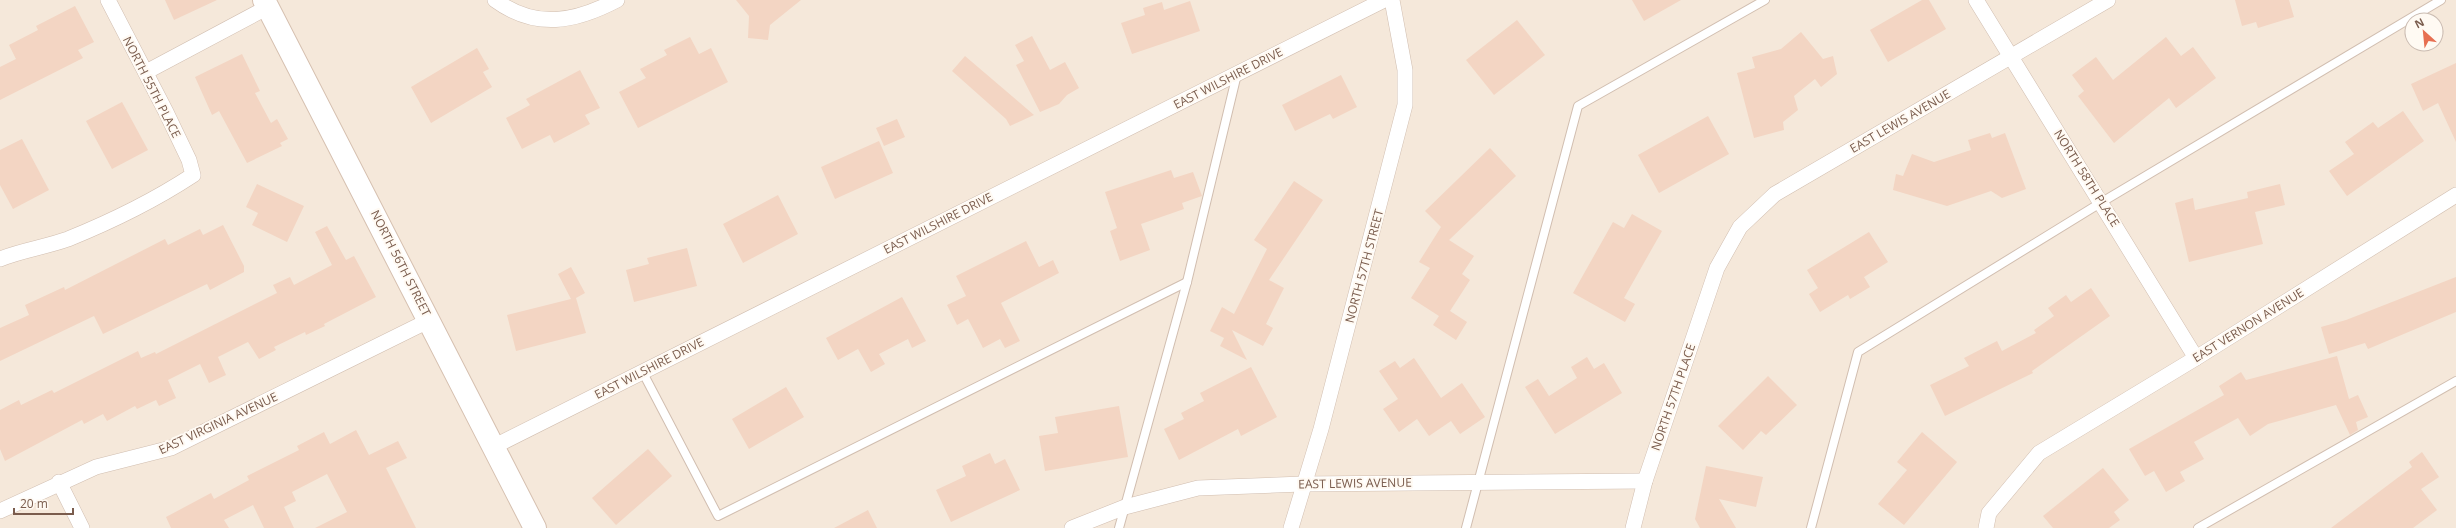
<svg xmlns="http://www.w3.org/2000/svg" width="2456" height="528" viewBox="0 0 2456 528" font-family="'Open Sans',sans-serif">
  <rect width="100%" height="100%" fill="#fdf6ec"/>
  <!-- residential -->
  <path fill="#f5e8da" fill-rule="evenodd" d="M0,0H2456V528H0ZM2412,20H2436V44H2412Z"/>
  <!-- building -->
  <g fill="#f3d5c3">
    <polygon points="165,0 217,0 174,20"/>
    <polygon points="736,0 801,0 770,25 768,40 748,38 749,16"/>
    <polygon points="1632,0 1681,0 1644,21"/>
    <polygon points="1922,0 1929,0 1946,29 1888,62 1870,30"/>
    <polygon points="2235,0 2289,0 2294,17 2258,28 2256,22 2242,26"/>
    <polygon points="1190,1 1200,31 1132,54 1121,23 1145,15 1143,8 1162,2 1164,10"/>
    <polygon points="75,6 94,42 78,50 83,58 0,100 0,67 16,59 9,45 38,30 36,26"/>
    <polygon points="1517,20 1545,55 1494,95 1466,60"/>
    <polygon points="1801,32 1823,59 1833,56 1837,74 1821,87 1815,79 1794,96 1798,110 1783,122 1784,130 1754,138 1737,73 1755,68 1752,57 1781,49"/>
    <polygon points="1032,36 1050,70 1065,62 1079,88 1067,95 1059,104 1040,112 1016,65 1024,61 1015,45"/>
    <polygon points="690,37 699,54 711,48 728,82 638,128 619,92 646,78 640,69 667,55 664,50"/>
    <polygon points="2166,37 2181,56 2193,47 2216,78 2176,108 2169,98 2114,143 2078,96 2084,91 2072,75 2096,57 2113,80"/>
    <polygon points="477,48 489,69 483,72 492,87 431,123 411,87"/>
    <polygon points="242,54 260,91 255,93 271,123 277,119 288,139 280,143 282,146 247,163 219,111 212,115 195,77"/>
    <polygon points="965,56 1034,115 1010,126 1006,119 952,71"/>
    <polygon points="2456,63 2456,142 2438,103 2423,111 2411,84"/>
    <polygon points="580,70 600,108 585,115 590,124 554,143 550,135 522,149 506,118 530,105 526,99"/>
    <polygon points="1341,75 1357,107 1333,119 1330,114 1295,131 1282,105"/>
    <polygon points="122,102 148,150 112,169 86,121"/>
    <polygon points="2403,111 2424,141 2347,196 2329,171 2354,154 2345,142 2373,122 2378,128"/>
    <polygon points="1708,116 1729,154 1659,193 1638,155"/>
    <polygon points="897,119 905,137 884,146 876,128"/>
    <polygon points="1990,133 1992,138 2005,133 2026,189 2002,198 1991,191 1947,206 1893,190 1896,174 1903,176 1912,154 1934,162 1971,150 1968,140"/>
    <polygon points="22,139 49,190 13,209 0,185 0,150"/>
    <polygon points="879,141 893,173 835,199 821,167"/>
    <polygon points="1490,148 1516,176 1449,240 1474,256 1462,274 1470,280 1450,311 1467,322 1456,340 1433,325 1439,316 1411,298 1430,268 1419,262 1441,227 1425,211"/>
    <polygon points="1171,170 1174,178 1193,172 1202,196 1182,203 1184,209 1141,224 1150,250 1120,261 1110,231 1117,228 1105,192"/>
    <polygon points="1294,181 1323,200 1269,280 1284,288 1266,324 1273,328 1263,346 1232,330 1247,360 1220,346 1224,338 1210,331 1222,307 1234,314 1267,249 1254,240"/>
    <polygon points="257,184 304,206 287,242 252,225 258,213 246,207"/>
    <polygon points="2280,184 2285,205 2255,212 2263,244 2189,262 2175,203 2193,198 2195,210 2248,198 2247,192"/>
    <polygon points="778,195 798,234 743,263 723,224"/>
    <polygon points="1632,214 1662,231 1624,298 1635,304 1625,322 1573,293 1613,222 1624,228"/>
    <polygon points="223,225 244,266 244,272 210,290 207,284 103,334 94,316 0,361 0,328 29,315 25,305 64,287 65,290 165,239 168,245 200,229 203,235"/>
    <polygon points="327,226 346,260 354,256 376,297 324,324 325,326 306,335 305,332 274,347 276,350 259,359 248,342 218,357 226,375 209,383 200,364 168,380 176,398 159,406 156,400 137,409 135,406 107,421 103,414 84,424 82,420 5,461 0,449 0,410 19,400 21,405 52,390 54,393 138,351 141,358 155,352 156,354 277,293 273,285 290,277 294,285 332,265 315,232"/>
    <polygon points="1869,232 1888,262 1864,277 1870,287 1850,299 1848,295 1820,312 1809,294 1818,288 1807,270"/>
    <polygon points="1026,241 1039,267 1053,260 1059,273 1001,303 1020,341 1005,348 1000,339 983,348 968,319 957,325 947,305 966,296 956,276"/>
    <polygon points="687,248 697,286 634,302 626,270 649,264 647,258"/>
    <polygon points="571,267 585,293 576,298 586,333 516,351 507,315 571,299 558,274"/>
    <polygon points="2456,277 2456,312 2368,349 2365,343 2329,354 2321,327 2346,320"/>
    <polygon points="2091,288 2110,316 2032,371 2033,373 1945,416 1930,385 1969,366 1964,358 1997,341 2002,351 2036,333 2034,330 2054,316 2048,308 2066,295 2071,302"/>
    <polygon points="902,297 926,341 912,348 908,339 879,354 885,364 871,372 858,349 838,360 826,338"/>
    <polygon points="2337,356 2349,399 2358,395 2368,417 2356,422 2358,430 2350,435 2336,405 2268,424 2250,436 2238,418 2194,442 2204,459 2180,472 2185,481 2166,492 2154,471 2145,476 2129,449 2224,395 2219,386 2241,372 2246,380"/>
    <polygon points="1587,357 1594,369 1604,363 1622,393 1555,434 1525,387 1538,379 1549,396 1577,378 1571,367"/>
    <polygon points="1414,358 1441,398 1462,383 1485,417 1460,434 1451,421 1429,436 1417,419 1399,432 1383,409 1398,399 1379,371 1395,361 1400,368"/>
    <polygon points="1251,367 1277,417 1241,436 1238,429 1179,460 1164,429 1184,419 1181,413 1204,401 1200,393"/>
    <polygon points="1768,376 1797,405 1766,435 1761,431 1743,450 1718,426"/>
    <polygon points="786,387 804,417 749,449 732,419"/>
    <polygon points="1119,406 1128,457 1045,471 1039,436 1058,433 1055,417"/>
    <polygon points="356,430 369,455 398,441 407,458 386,468 416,528 315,528 347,512 327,474 292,492 296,501 284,507 294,528 264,528 253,505 224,520 229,528 171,528 166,517 211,493 214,499 249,480 247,476 299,450 297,446 324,432 330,444"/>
    <polygon points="1922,432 1957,462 1904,525 1878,504 1907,470 1897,462"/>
    <polygon points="648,449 672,476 616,525 592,498"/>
    <polygon points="2422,452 2439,477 2421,489 2437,510 2413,528 2331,528 2412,467 2409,462"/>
    <polygon points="990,453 995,464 1005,459 1020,490 951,522 936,490 966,476 962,466"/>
    <polygon points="1706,466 1763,477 1756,507 1719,499 1736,528 1700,528 1695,519"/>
    <polygon points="2103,468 2129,500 2114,512 2120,520 2109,528 2053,528 2043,516"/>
    <polygon points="868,510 877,528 834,528"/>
  </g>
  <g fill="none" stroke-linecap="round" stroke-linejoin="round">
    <!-- lane casing -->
    <g stroke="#d1beb0" stroke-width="10">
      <g id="lane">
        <polyline points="642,371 718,516 1187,282"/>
        <polyline points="1119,528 1187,282 1237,74"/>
        <polyline points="1466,528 1578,106 1765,0"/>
        <polyline points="1811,528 1858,352 2102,202 2441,0"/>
        <polyline points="2198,528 2456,381"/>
      </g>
    </g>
    <!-- street casing -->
    <g stroke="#d1beb0" stroke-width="16">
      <g id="street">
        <path d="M495,0C536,30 575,22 617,0"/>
        <polyline points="1976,0 2196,358"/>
        <polyline points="146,72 268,7"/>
        <path d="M0,259C22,250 46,247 68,239C110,222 155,200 193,175L189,160L166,112L108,0"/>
        <polyline points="493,447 1384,0"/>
        <polyline points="59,482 82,528"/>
        <polyline points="0,511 96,467 171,448 430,320"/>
        <polyline points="1072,528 1125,507 1198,488 1303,484 1645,481"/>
        <polyline points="1291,528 1321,429 1405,105 1405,70 1392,0"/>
        <polyline points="1633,528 1645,481 1717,268 1740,227 1775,194 2108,0"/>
        <polyline points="1986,528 1989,513 2039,453 2196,358 2456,195"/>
      </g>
    </g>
    <!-- secondary casing -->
    <g stroke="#d6c0b0" stroke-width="24">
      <polyline id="secondary" points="264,0 535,528"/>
    </g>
    <!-- lane -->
    <use href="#lane" stroke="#fff" stroke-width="8"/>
    <!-- street -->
    <use href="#street" stroke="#fff" stroke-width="15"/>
    <!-- secondary -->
    <use href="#secondary" stroke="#fff" stroke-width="22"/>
  </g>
  <g text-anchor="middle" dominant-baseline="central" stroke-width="4" stroke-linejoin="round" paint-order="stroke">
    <!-- street labels -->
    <g font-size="12" fill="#7a5c4d" stroke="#fffaf3">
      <text transform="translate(1228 78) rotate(-27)">EAST WILSHIRE DRIVE</text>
      <text transform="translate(152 87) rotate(63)">NORTH 55TH PLACE</text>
      <text transform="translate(1900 121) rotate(-30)">EAST LEWIS AVENUE</text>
      <text transform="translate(2087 178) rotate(58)">NORTH 58TH PLACE</text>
      <text transform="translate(938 223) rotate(-27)">EAST WILSHIRE DRIVE</text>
      <text transform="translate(401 263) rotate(63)">NORTH 56TH STREET</text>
      <text transform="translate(1364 266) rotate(-75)">NORTH 57TH STREET</text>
      <text transform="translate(2248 325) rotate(-32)">EAST VERNON AVENUE</text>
      <text transform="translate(649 368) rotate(-27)">EAST WILSHIRE DRIVE</text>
      <text transform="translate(1673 397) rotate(-71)">NORTH 57TH PLACE</text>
      <text transform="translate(218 423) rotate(-25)">EAST VIRGINIA AVENUE</text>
      <text transform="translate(1355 483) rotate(-1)">EAST LEWIS AVENUE</text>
    </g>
  </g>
  <!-- north arrow -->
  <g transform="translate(2424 32) rotate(333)"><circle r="19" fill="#fffaf3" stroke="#cabbb1"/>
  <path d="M0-3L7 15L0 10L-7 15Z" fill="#e76f51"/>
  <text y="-6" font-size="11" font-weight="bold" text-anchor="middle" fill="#7a5c4d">N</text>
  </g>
  <!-- scale -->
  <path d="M14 508v6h59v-6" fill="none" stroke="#7a5c4d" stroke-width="2"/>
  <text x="20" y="508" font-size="12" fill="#7a5c4d" stroke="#fffaf3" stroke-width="3" paint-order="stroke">20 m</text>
</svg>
